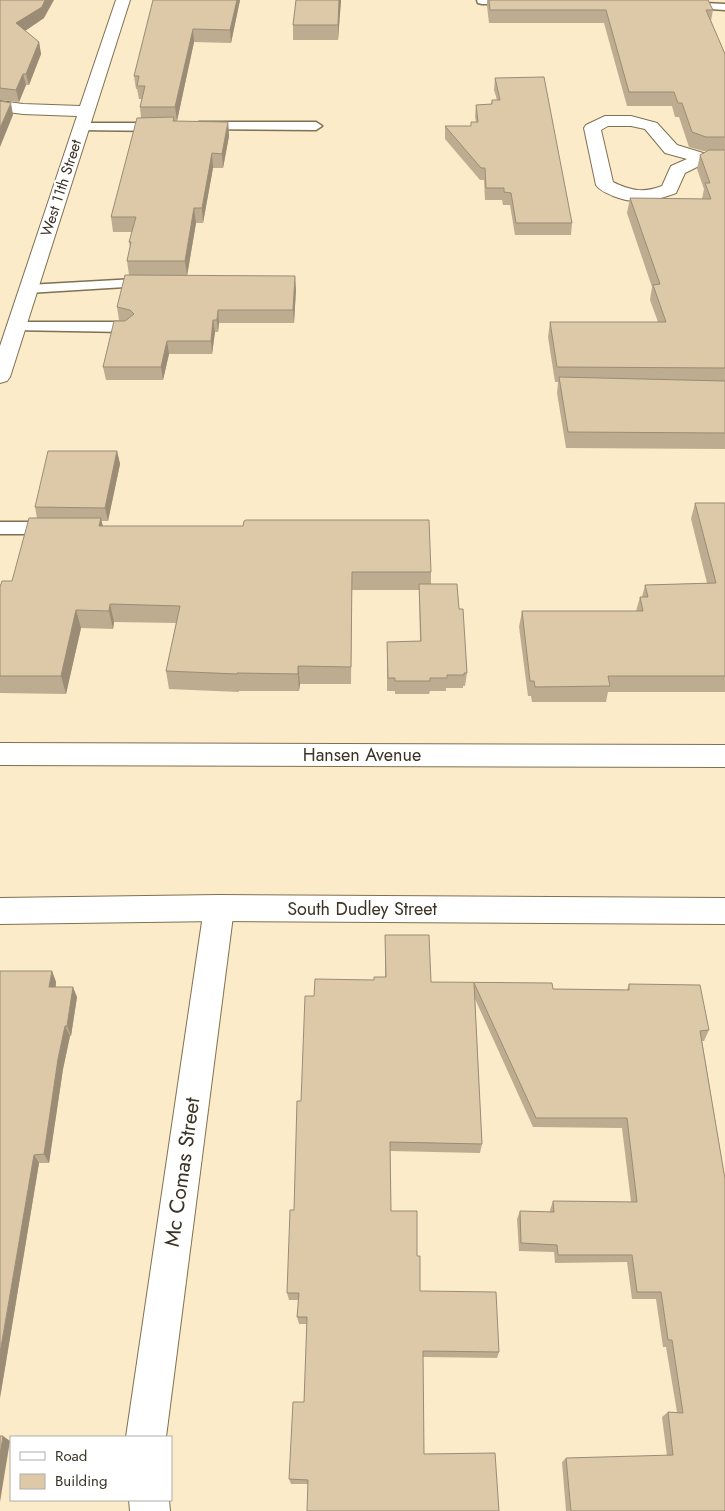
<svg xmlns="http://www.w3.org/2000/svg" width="725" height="1511" viewBox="0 0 725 1511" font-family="Jost,sans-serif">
  <rect width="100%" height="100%" fill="#fbebc8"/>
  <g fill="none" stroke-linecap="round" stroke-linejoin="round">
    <!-- service casing -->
    <g stroke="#7f7151" stroke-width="3">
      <g id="service">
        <polygon points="477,0 520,0 520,1 515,4 482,4 478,3"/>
        <polygon points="683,2 725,4 725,10 679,7 678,5"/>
        <polygon points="199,122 316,122 322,126 316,130 195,129 193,126"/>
        <polygon points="82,123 164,123 170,127 164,131 78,130 76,127 78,124"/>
        <polygon points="153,278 158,279 160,282 158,285 28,293 23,292 21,289 23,286 28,285"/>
        <polygon points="16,322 126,322 131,324 134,327 131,330 126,332 11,330 8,327 11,324"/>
        <polygon points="0,522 55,522 61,524 64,528 61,532 55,534 0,534"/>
      </g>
    </g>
    <!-- minor casing -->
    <g stroke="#7f7151" stroke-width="2">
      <g id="minor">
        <polygon points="116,0 130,0 10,377 7,381 0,383 0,346 77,116 23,114 0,111 0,101 23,104 80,106"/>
        <path d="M605,116H631L657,123L677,145L703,153H725V163H705L685,173L676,193C655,201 635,205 613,196C607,193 600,191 596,185L584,128L586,125ZM608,126H631L645,129L665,153L687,159L671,166L662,186C644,193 631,191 613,182L601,130Z"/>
        <polygon points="219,895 230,899 234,908 166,1437 126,1437 204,908 208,899"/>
        <polygon points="129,1500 169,1500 170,1511 130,1511"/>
      </g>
    </g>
    <!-- tertiary casing -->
    <g stroke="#7f7151" stroke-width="2">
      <g id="tertiary">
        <polygon points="0,743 725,745 725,767 0,765"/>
        <polygon points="219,895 725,898 725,924 219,921 0,924 0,898"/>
      </g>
    </g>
    <!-- service -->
    <use href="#service" fill="#fff" fill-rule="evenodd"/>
    <!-- minor -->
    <use href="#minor" fill="#fff" fill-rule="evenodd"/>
    <!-- tertiary -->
    <use href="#tertiary" fill="#fff" fill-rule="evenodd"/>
  </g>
  <!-- wall -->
  <g fill="#beac90">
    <polygon points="0,0 44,18 25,31 39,42 41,54 29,85 26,85 19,102 0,100"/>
    <polygon points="153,0 240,0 231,43 194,42 177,121 174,121 228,122 229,136 223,168 213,168 203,223 196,223 187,276 296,289 294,323 219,323 218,332 215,332 212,354 169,354 163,380 106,380 103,367 125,321 119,320 117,307 129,275 127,261 130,247 129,242 132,232 113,232 111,217 141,118 140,107 142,99 139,99 137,89 136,89 134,76"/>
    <polygon points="296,0 341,0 338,40 293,40 293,25"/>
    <polygon points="487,0 708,0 713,10 711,21 725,54 725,449 566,448 557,393 558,382 555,382 548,337 550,322 658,322 650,300 652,287 627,213 630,198 702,199 704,189 697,169 700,155 707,151 703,151 689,147 679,117 675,117 672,106 627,106 604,23 489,23 487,6"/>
    <polygon points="495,78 572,223 571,235 515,235 510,205 503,205 502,200 485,200 484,180 480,180 445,139 445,126 471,126 471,122 476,122 475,117 476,105 491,104 492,100 497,100 494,90"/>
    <polygon points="117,451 120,464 108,521 101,521 103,526 431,572 431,584 459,609 467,673 465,686 463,686 463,688 446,688 446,691 430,691 429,694 395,694 395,691 387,691 387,642 420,641 419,590 352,590 351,684 300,684 299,691 239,691 239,692 169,689 166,671 176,623 114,622 113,629 81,628 66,694 0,693 0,587 12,581 37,518 35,507"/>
    <polygon points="695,503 725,503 725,692 608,692 606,702 532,702 531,696 528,696 519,627 522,611 636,611 640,597 642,597 645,585 707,583 691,519"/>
    <polygon points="385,935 431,982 553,989 627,990 629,984 709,1030 704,1041 702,1041 725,1179 725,1511 566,1511 562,1462 566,1458 667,1456 662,1417 668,1412 677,1412 666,1347 663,1347 656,1299 632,1299 627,1262 555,1263 554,1252 519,1251 517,1219 520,1211 550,1212 550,1210 553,1201 631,1202 622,1128 533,1127 475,999 482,1144 480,1153 390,1151 391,1211 417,1256 420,1291 499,1352 497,1358 423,1357 308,1484 291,1484 289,1479 304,1402 307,1324 299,1324 297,1317 299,1300 289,1300 287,1293 294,1210 301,1101 314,996 385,977"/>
    <polygon points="52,971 56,982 56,987 77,997 71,1036 70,1036 63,1069 49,1163 39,1163 0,1398"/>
  </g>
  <!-- shaded-wall -->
  <g fill="#9b8c76">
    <polygon points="45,0 54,0 44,18 19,35 16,23"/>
    <polygon points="237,0 240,0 231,43 230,30"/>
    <polygon points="339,0 341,0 338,40 338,25"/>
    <polygon points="193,29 194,42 177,121 175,107"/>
    <polygon points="39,42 41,54 29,85 26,74"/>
    <polygon points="23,74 26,85 19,102 16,90"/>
    <polygon points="11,103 13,115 0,147 0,128"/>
    <polygon points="228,122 229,136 223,168 222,154"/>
    <polygon points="212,153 213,168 203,223 202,208"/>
    <polygon points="194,208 196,223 187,276 185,261"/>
    <polygon points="295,276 296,289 294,323 293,310"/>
    <polygon points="218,310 219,323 218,332 217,320"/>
    <polygon points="213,320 215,332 212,354 211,341"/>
    <polygon points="167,341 169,354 163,380 161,367"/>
    <polygon points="117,451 120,464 108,521 105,508"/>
    <polygon points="101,518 105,536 99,526"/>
    <polygon points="110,604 114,622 113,629 109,611"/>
    <polygon points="76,610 81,628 66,694 61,676"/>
    <polygon points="298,666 300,684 299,691 298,674"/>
    <polygon points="52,971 56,982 54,997 49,987"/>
    <polygon points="73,987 77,997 71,1036 67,1026"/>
    <polygon points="65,1026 70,1036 63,1069 49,1163 44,1154 58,1059"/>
    <polygon points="34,1155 39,1163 0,1398 0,1353"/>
    <polygon points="3,1436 10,1441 0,1502 0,1455"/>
  </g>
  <!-- building -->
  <g fill="#ddc8a8" stroke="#9b8c76">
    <polygon points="0,0 45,0 42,7 16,23 39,42 26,74 23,74 16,90 0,88"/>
    <polygon points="153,0 237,0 230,30 193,29 175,107 140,107 145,86 137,86 139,76 134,76"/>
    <polygon points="296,0 339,0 338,25 293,25"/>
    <polygon points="489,0 708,0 713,10 706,10 725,54 725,137 706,137 692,132 682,103 678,103 674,92 629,92 606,10 490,10"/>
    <polygon points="544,77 572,223 516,223 511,193 504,192 504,188 486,188 485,168 481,168 445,126 471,126 471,122 478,122 476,105 492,104 492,100 500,100 495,78"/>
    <polygon points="0,101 11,103 0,128"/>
    <polygon points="174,117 173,121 228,122 222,154 212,153 202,208 194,208 185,261 127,261 131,242 129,242 136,217 111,217 137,118"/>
    <polygon points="709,150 725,150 725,368 557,367 550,322 666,322 653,285 660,284 630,198 711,199 705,183 710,183 700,155"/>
    <polygon points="125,275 295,276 293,310 218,310 217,320 213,320 211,341 167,341 161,367 103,367 114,321 125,321 134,314 130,310 117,307"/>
    <polygon points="559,377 725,381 725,433 568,432"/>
    <polygon points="48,451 117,451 105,508 35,507"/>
    <polygon points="695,503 725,503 725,676 608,676 610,686 535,687 534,681 530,681 522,611 643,611 640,597 648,597 645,585 716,583"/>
    <polygon points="29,518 101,518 99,526 243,526 244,521 246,520 429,520 431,572 352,572 351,667 298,666 298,674 237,673 237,674 166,671 180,606 110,604 109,611 76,610 61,676 0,676 0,587 2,581 12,581"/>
    <polygon points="419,584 457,584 459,609 463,609 467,673 464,673 464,675 447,675 447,678 430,678 430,681 395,681 395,678 388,678 387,642 421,641"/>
    <polygon points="385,935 429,935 431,982 552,983 553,989 629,990 629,984 700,985 709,1030 700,1031 725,1179 725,1511 571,1511 566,1458 673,1455 668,1412 683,1413 672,1340 668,1340 661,1292 637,1292 632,1255 558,1255 557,1245 521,1243 520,1211 554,1212 553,1201 637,1202 627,1118 536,1118 474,983 482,1144 390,1142 391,1211 417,1211 417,1256 420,1256 420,1291 496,1292 499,1352 423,1351 424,1454 495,1453 499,1511 307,1511 308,1480 289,1479 293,1402 304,1402 307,1317 297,1317 299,1293 287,1293 290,1210 294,1210 297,1101 301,1101 305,996 314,996 315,979 374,980 374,977 386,977"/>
    <polygon points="0,971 52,971 49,987 73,987 67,1026 65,1026 58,1059 44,1154 34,1155 0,1353"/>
    <polygon points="0,1436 3,1436 0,1455"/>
  </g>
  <g text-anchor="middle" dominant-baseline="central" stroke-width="4" stroke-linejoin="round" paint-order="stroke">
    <!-- far-street labels -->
    <g font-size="15" fill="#3a3326" stroke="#fff">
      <text transform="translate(61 188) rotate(-72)">West 11th Street</text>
    </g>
    <!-- street labels -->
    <g font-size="18" fill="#3a3326" stroke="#fff">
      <text x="362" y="755">Hansen Avenue</text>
      <text x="362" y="909">South Dudley Street</text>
    </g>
    <!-- near-street labels -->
    <g font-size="21" fill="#3a3326" stroke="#fff">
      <text transform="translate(182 1172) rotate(-82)">Mc Comas Street</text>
    </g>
  </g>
  <!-- legend -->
  <rect x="10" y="1436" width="162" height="65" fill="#ffffff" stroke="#b0ada8"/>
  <rect x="20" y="1452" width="25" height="8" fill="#ffffff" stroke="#b0ada8"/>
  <text x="55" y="1461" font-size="15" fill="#3a3326">Road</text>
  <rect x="20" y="1474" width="25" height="15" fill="#ddc8a8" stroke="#b0ada8"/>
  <text x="55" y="1486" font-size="15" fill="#3a3326">Building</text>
</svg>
